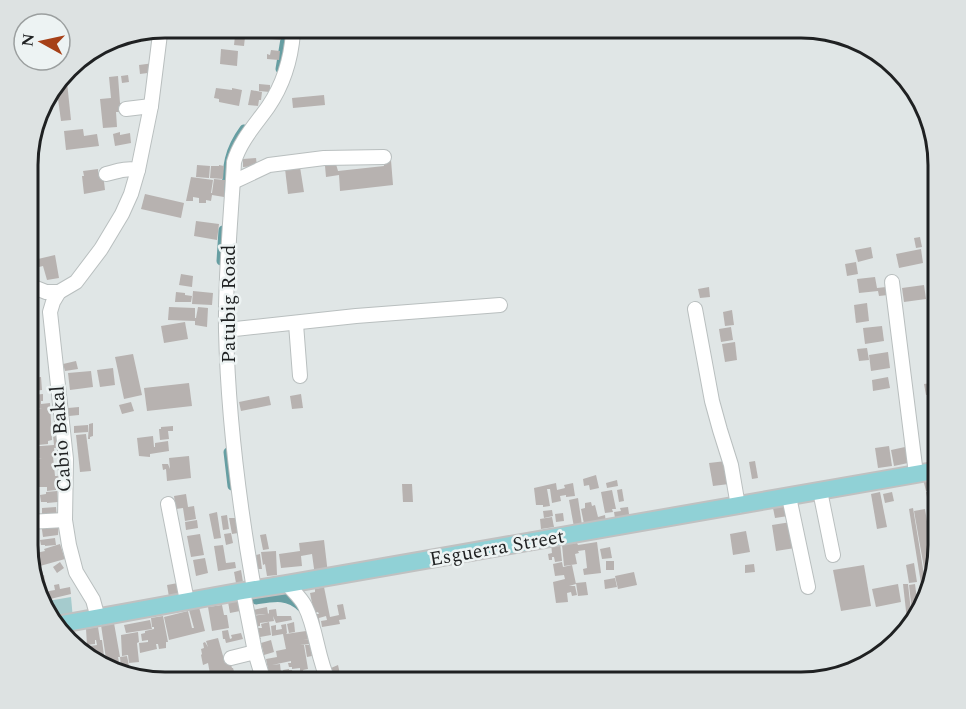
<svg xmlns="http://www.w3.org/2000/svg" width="966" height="709" viewBox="0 0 966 709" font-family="Spectral,serif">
  <rect width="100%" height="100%" fill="#e0e6e6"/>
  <!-- green -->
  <polygon fill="#a5cbcd" points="71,597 73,619 54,623 45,613 42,602"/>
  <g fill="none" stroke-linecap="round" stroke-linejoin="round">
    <!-- canal -->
    <g stroke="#669ea2" stroke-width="9">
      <polyline points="280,69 286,33"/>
      <path d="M226,192C227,166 228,151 244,129"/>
      <polyline points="221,261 223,230"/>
      <polyline points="228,452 232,486"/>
      <path d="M252,597L256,600C274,597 288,594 302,608"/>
    </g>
  </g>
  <!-- building -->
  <g fill="#b7b2b0">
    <polygon points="217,33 257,33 257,38 245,37 244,46 234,45 235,36 217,35"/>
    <polygon points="262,33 281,33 281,40 262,38"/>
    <rect x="133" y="34" width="12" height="5"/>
    <polygon points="221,49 238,51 237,66 220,64"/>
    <polygon points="271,50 280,51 279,60 267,59 267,54 270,55"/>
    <polygon points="154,63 155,72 140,74 139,65"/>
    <polygon points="128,75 129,82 122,83 121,76"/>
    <polygon points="118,76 120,103 123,103 124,112 116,112 117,127 103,128 100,99 111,98 109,77"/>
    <polygon points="67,82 71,120 61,121 56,84"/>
    <polygon points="259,84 270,85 270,92 259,91"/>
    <polygon points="216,88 232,90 232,88 242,90 239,106 219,102 219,99 214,98"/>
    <polygon points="251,90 262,92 261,100 259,100 258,106 248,105"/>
    <polygon points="324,95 325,105 293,108 292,98"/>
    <polygon points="83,129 84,136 97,134 99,146 66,150 64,131"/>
    <polygon points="120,132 120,135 130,133 131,143 115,146 113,134"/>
    <polygon points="256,158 257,166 243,167 243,159"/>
    <polygon points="383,160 391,160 393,185 340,191 339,175 326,177 325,166 336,164 338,171 384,166"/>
    <polygon points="197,165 210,166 209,178 196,177"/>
    <polygon points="219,165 224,166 223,179 210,178 211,166 219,166"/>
    <polygon points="300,167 304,192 288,194 285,169"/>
    <polygon points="98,169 98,173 103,173 105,190 84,194 82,176 84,176 83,171"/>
    <polygon points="191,177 213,180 211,193 212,193 214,179 225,180 224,197 212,195 211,201 206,200 206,203 199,203 199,198 193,197 193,201 186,201"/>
    <polygon points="145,194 184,203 181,218 141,209"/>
    <polygon points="196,221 219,224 217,240 194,236"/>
    <polygon points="920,237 922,247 916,248 914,238"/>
    <polygon points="871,247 873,258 858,262 855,250"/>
    <polygon points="921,249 923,263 899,268 896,254"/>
    <polygon points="55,255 59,278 47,280 43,266 39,267 38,259"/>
    <polygon points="856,262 858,274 847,276 845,264"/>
    <polygon points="181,274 193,276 192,287 179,285"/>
    <polygon points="875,277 877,288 886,287 888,295 879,296 878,291 859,293 857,279"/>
    <polygon points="924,285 926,299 904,302 902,288"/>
    <polygon points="709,287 710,297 700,298 698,289"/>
    <polygon points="193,291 213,293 212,305 192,304"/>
    <polygon points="176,292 185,293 185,295 192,296 191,302 175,302"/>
    <polygon points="867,303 869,321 856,323 854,305"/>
    <polygon points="169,307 195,308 195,318 196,318 198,307 208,308 207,327 195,325 195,321 168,320"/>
    <polygon points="732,310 734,325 725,326 723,312"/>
    <polygon points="185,322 188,339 164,343 161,326"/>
    <polygon points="882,326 884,341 865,344 863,328"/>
    <polygon points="731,327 733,340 721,342 719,329"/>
    <polygon points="735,342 737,360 725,362 722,344"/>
    <polygon points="867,348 869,360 859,361 857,349"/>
    <polygon points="888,352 890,368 871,371 869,355"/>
    <polygon points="133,354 142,395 124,399 115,357"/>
    <polygon points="76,361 78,369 65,371 63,364"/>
    <polygon points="113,368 115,385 100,387 97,370"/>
    <polygon points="91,371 93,387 70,390 68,373"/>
    <polygon points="41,377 42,390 32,391 32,395 43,394 43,401 41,401 41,404 50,403 52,440 48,441 48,444 28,446 28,410 42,408 28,408 28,378"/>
    <polygon points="888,377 890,388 873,391 872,380"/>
    <polygon points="939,382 939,393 926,395 924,384"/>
    <polygon points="189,383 192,406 147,411 144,388"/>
    <polygon points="301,394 303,408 292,409 290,396"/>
    <polygon points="269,396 271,405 241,411 239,402"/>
    <polygon points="131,402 134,411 122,414 119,405"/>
    <polygon points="79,407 79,415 69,416 68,408"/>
    <polygon points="93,423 93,436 90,437 90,439 88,439 89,424"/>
    <polygon points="88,425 88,432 74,433 74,426"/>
    <polygon points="173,426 173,431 168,431 169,439 160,440 159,429 161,429 161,427"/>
    <polygon points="62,434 62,447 54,448 55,456 53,456 55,476 58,476 59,486 56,486 56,490 47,491 47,487 28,487 28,470 33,470 28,469 28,460 42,458 28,458 28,447 54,445 53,435"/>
    <polygon points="86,434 91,471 80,472 76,435"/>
    <polygon points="153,436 154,447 155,447 155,443 168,441 169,451 150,454 150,457 139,456 137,438"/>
    <polygon points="889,446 892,466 878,468 875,448"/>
    <polygon points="905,447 908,463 894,466 891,450"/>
    <polygon points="189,456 191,478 167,481 166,469 163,470 162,464 168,464 170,469 169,458"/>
    <polygon points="726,461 729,484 713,486 709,463"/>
    <polygon points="755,461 758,478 752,479 749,462"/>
    <polygon points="596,475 599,488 590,490 589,485 584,486 583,479"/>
    <polygon points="934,477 937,489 926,491 923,479"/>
    <polygon points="617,480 618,486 607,488 606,483"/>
    <polygon points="556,483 557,490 565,488 564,485 573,483 575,496 566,497 566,495 560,496 561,501 552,503 550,489 547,489 550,506 543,507 543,505 536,505 534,488"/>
    <polygon points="402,484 412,484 413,502 403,502"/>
    <polygon points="622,489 624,501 619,502 617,490"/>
    <polygon points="612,490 616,509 612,509 613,512 605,513 601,492"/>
    <polygon points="937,490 938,495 927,497 926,492"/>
    <polygon points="57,491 58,502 47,503 47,502 41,502 40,495 46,494 46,492"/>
    <polygon points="880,492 887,527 877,529 871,494"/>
    <polygon points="892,492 894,501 885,503 883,494"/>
    <polygon points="186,494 188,507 194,506 196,519 185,521 183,508 176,509 174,496"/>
    <polygon points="939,497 939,505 929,507 927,499"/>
    <polygon points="578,498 582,525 574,527 569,500"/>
    <polygon points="591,502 592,506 595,505 598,517 605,515 606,524 585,529 581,509 585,508 585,503"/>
    <polygon points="787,505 788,516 775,518 773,508"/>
    <polygon points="56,507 57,519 42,519 42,508"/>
    <polygon points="628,507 630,521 616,524 614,512 621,511 620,508"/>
    <polygon points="913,508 926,587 923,596 909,509"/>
    <polygon points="925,509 934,565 927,585 914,511"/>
    <polygon points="552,510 553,516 544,518 543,511"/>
    <polygon points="217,512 221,538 214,539 209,514"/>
    <polygon points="563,513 564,521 556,522 555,514"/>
    <polygon points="227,515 229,529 223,530 221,516"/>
    <polygon points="552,517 554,527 541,529 540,519"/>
    <polygon points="229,518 235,518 238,533 232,534"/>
    <polygon points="197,520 198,528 186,530 185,522"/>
    <polygon points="59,522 58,535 43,537 41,523"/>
    <polygon points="791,522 795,548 776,551 772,525"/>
    <polygon points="746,531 750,552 733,555 730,534"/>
    <polygon points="231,533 233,543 226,545 224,534"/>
    <polygon points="200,534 204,555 191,557 187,536"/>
    <polygon points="266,534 269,549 263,550 260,535"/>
    <polygon points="55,538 56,545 45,546 45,545 41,545 40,540"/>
    <polygon points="324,540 328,574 315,576 312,554 301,556 302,566 281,568 279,554 300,551 299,543"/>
    <polygon points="597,542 601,573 584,575 583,569 587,568 585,550 578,551 579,553 575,554 577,564 564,566 562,545 577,543 578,545"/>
    <polygon points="560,543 562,561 555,562 554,557 552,557 552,560 549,560 548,554 552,553 551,544"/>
    <polygon points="60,544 65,559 40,566 36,553 45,551 44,549"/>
    <polygon points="223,545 226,563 235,562 236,568 218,571 214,546"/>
    <polygon points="610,547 612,558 602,559 600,549"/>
    <polygon points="276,551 277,575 267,576 265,564 263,565 261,552"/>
    <polygon points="260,554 262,569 257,569 256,555"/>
    <polygon points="205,558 208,573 196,576 193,560"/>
    <rect x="606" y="561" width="8" height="9"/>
    <polygon points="60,562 64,568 57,573 53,567"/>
    <polygon points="562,562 563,567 572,565 576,584 569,586 575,586 577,595 572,596 571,592 567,593 568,602 556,603 553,582 565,579 564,575 555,576 553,564"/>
    <polygon points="914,563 917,582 909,583 906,565"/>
    <polygon points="754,564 755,572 745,573 745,565"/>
    <polygon points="864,565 871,606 841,611 833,570"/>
    <polygon points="41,567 43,574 33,576 30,569"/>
    <polygon points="241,570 243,582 236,583 234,572"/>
    <polygon points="634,572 637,585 618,589 615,576"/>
    <polygon points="44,575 46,586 37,588 34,577"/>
    <polygon points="615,578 617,587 605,589 604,580"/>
    <polygon points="586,582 588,595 578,596 576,583"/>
    <polygon points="178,583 180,595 169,597 167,585"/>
    <polygon points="59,584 60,589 70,587 71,594 46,600 44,592 55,590 54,585"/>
    <polygon points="898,584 901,602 876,607 872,589"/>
    <polygon points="903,584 908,584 912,620 907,620"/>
    <polygon points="915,584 918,608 913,621 909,585"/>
    <polygon points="324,587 330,617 339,615 337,605 343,604 346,619 339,620 340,624 322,627 321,621 327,620 326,616 319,618 320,625 317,625 316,614 319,614 318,612 314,613 310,593 315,592 315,589"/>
    <polygon points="238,600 240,611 230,613 228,602"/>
    <polygon points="222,605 224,615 227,615 229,628 212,631 208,607"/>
    <polygon points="199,607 205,631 169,640 164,617 188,611 192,628 194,628 189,610"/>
    <polygon points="267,607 268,614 269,613 269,610 276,609 277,616 291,616 292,620 276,623 273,616 274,621 260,623 260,626 254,627 253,616 266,614 254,615 253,610"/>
    <polygon points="163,616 168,642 166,642 166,648 159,649 158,644 156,644 157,649 140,653 139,643 148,642 148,640 142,641 141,634 145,633 145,631 154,629 154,627 152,627 151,618"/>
    <polygon points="150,620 152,629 126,633 124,625"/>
    <polygon points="269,622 271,635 260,637 261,639 258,640 256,628 262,628 261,624"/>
    <polygon points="294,622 295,632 289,633 287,624"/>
    <polygon points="114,623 120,657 118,657 120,667 118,668 108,664 108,659 106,659 101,625"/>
    <polygon points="286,624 287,633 286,634 306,631 308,639 303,640 310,639 310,644 300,645 304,645 308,669 303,670 304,678 308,677 309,682 301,682 298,671 300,671 300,668 292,669 292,667 289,667 288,663 291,663 291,661 272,665 280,664 281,673 269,675 266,659 277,657 276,651 286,649 283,634 272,636 271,626 276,625 276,630 282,629 281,625"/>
    <polygon points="98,627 100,640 102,640 104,656 92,657 89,646 97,645 96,640 95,640 95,644 87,645 86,629"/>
    <polygon points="228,630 230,639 232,638 231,635 241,633 243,639 226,643 225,639 223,639 222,631"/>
    <polygon points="138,632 139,642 137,643 139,662 129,663 128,655 122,656 121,635"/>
    <polygon points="218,638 225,663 230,661 232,668 233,668 237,682 225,682 225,680 215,682 213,673 210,674 208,663 203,665 201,655 202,654 201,649 204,648 203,643 205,642 208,647 206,641"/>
    <polygon points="271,640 274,652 264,655 261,643"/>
    <polygon points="305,645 310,645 312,656 307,657"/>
    <polygon points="127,656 129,666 121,667 120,657"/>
    <polygon points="338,665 340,674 342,673 345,682 337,682 331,668"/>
    <polygon points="289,669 289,670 292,670 293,679 285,680 285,676 288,676 287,673 284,674 283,670"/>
    <polygon points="283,675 284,682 271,682 270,677"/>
  </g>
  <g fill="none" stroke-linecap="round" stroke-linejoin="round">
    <!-- minor casing -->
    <g stroke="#b9bfbf" stroke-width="16">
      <g id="minor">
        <polyline points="126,109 151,106"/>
        <path d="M106,174C118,171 126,168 138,170"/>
        <polyline points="233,182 269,165 324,158 384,157"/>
        <polyline points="892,282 916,474"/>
        <polyline points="28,289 36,288 46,292 59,292"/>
        <polyline points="695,309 712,401 720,430 731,465 738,506"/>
        <polyline points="296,324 300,376"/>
        <polyline points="226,330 356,316 500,305"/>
        <polyline points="820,491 833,555"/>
        <polyline points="789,497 808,587"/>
        <polyline points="168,504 187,601"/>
        <polyline points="28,522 65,520"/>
        <path d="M287,584C293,591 301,598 305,606C317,630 317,658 329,682"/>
        <path d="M254,589C239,504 228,417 226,330C225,274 231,218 234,162C240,141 256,124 268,107C283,85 291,59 293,33"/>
        <polyline points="243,591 255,652 264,682"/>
        <polyline points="98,618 93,600 76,572 69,545 65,520 66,459 50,312 53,302 59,292 76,282 101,249 122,214 131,194 138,170 151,106 160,34"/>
        <polyline points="231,658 255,652"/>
      </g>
    </g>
    <!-- major casing -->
    <g stroke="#c0c1c1" stroke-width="20">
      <polyline id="major" points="56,625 243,591 287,584 939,470"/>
    </g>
    <!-- path -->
    <g stroke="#9ca0a0" stroke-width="1.5" stroke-dasharray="1.5 4.5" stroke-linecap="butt">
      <polyline points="78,642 90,651 91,658"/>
      <polyline points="71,643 77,642 76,635"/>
    </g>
    <!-- minor -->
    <use href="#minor" stroke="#fff" stroke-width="14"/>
    <!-- major -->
    <use href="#major" stroke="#90d1d6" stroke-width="16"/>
  </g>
  <g text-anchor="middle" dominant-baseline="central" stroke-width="5" stroke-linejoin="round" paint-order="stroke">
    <!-- street labels -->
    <g font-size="20" fill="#1f2122" stroke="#edf3f3">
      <text transform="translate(229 304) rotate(-90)">Patubig Road</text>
      <text transform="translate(61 439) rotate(-94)">Cabio Bakal</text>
      <text transform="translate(497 548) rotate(-10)">Esguerra Street</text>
    </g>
  </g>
  <!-- crop -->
  <path d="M0 0H966V709H0ZM165 38H801A127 127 0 0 1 928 165V545A127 127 0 0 1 801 672H165A127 127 0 0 1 38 545V165A127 127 0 0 1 165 38Z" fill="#dde2e2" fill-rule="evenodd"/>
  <path fill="none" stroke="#1f2122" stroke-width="3" d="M165 38H801A127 127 0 0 1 928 165V545A127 127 0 0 1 801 672H165A127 127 0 0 1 38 545V165A127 127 0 0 1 165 38Z"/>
  <!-- north arrow -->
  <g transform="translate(42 42) rotate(278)"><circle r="28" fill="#edf3f3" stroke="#9b9f9f" stroke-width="1.5"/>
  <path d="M0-4.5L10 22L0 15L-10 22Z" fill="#a64017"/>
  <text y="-9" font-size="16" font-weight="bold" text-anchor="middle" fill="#1f2122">N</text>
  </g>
</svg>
